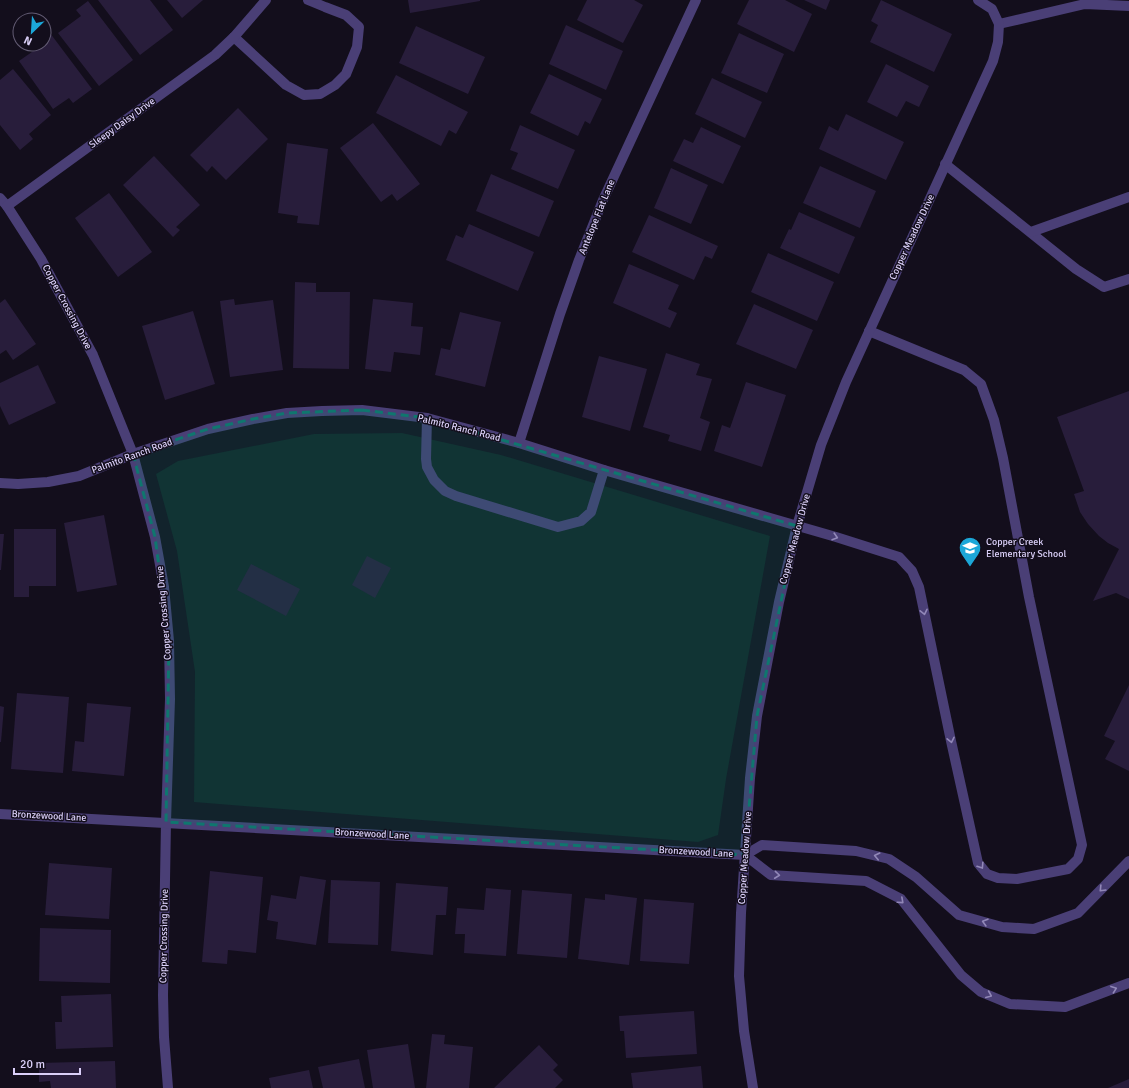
<svg xmlns="http://www.w3.org/2000/svg" width="1129" height="1088" viewBox="0 0 1129 1088" font-family="Signika,sans-serif">
  <rect width="100%" height="100%" fill="#130e1c"/>
  <!-- green -->
  <polygon fill="#122326" points="402,433 501,455 770,536 726,779 718,835 698,842 194,802 195,672 177,551 156,474 178,461 314,434"/>
  <!-- building -->
  <g fill="#281d3b">
    <polygon points="98,0 150,0 173,30 140,55"/>
    <polygon points="167,0 203,0 182,18"/>
    <polygon points="408,0 480,0 480,1 410,13"/>
    <polygon points="587,0 634,0 643,5 623,43 577,20"/>
    <polygon points="749,0 785,0 812,14 794,52 737,24"/>
    <polygon points="804,0 830,0 826,10"/>
    <polygon points="881,0 952,34 934,72 870,42 878,25 871,21"/>
    <polygon points="88,1 133,60 99,86 58,33 81,16 76,10"/>
    <polygon points="566,25 623,51 606,90 549,64"/>
    <polygon points="416,26 485,57 468,94 399,63"/>
    <polygon points="47,29 92,89 73,103 69,98 53,109 19,61 39,47 37,44 44,44 44,31"/>
    <polygon points="739,33 784,54 767,93 721,73"/>
    <polygon points="886,64 929,86 919,107 906,101 897,117 867,102"/>
    <polygon points="13,69 51,115 29,134 33,139 20,150 0,125 0,80"/>
    <polygon points="549,74 602,99 590,124 585,121 578,136 530,113"/>
    <polygon points="396,75 468,112 456,134 449,130 441,146 376,113"/>
    <polygon points="712,78 762,102 745,138 695,114"/>
    <polygon points="238,108 268,139 226,180 212,166 207,172 190,155"/>
    <polygon points="846,114 904,142 886,180 819,149 829,126 838,131"/>
    <polygon points="373,123 420,184 397,201 392,194 381,202 340,148"/>
    <polygon points="520,125 575,150 558,189 511,169 518,153 510,150"/>
    <polygon points="701,127 741,146 723,184 673,161 684,139 693,143"/>
    <polygon points="287,143 328,149 319,225 297,223 298,216 278,213"/>
    <polygon points="154,156 200,205 176,227 180,230 173,237 123,185"/>
    <polygon points="820,166 876,191 860,228 803,203"/>
    <polygon points="671,168 708,185 691,224 654,208"/>
    <polygon points="491,174 554,201 539,237 476,211"/>
    <polygon points="109,193 152,252 118,277 75,218"/>
    <polygon points="799,212 855,237 839,274 780,248 789,229 791,230"/>
    <polygon points="649,215 718,246 712,259 705,256 694,280 632,252"/>
    <polygon points="469,224 534,252 518,291 446,260 456,235 463,238"/>
    <polygon points="768,253 834,282 817,321 751,292"/>
    <polygon points="629,264 679,285 668,309 677,313 670,328 613,303"/>
    <polygon points="295,282 316,283 316,292 350,292 349,369 293,368"/>
    <polygon points="5,299 36,344 13,360 6,350 0,354 0,303"/>
    <polygon points="234,299 235,305 273,300 283,370 230,377 220,301"/>
    <polygon points="373,299 413,303 411,326 423,327 420,355 394,352 391,372 365,369"/>
    <polygon points="754,304 813,330 796,369 736,344"/>
    <polygon points="193,311 215,384 165,400 142,326"/>
    <polygon points="460,312 501,322 485,387 435,375 441,348 450,350"/>
    <polygon points="666,353 700,364 696,375 712,379 700,418 710,422 701,451 668,441 670,435 643,427"/>
    <polygon points="599,356 647,369 630,431 582,417"/>
    <polygon points="38,365 56,403 9,425 0,406 0,383"/>
    <polygon points="746,382 786,395 762,467 714,451 722,425 730,428"/>
    <polygon points="1129,391 1129,599 1116,593 1093,601 1119,549 1108,543 1099,536 1088,524 1080,512 1074,494 1084,491 1057,417"/>
    <polygon points="104,515 117,585 77,592 64,523"/>
    <polygon points="14,529 56,529 56,586 29,586 29,597 14,597"/>
    <polygon points="0,534 4,534 1,570 0,570"/>
    <polygon points="367,556 391,568 375,598 352,585"/>
    <polygon points="251,564 300,589 286,616 237,590"/>
    <polygon points="1129,685 1129,771 1105,759 1115,741 1104,736"/>
    <polygon points="17,693 69,697 63,773 11,769"/>
    <polygon points="87,703 131,707 124,776 72,771 75,741 84,742"/>
    <polygon points="0,706 4,707 1,742 0,742"/>
    <polygon points="49,863 112,868 109,919 45,915"/>
    <polygon points="210,871 263,877 256,953 228,950 227,964 202,962"/>
    <polygon points="300,876 326,880 316,945 276,939 278,922 267,920 271,895 296,899"/>
    <polygon points="331,880 380,882 378,945 328,943"/>
    <polygon points="396,883 448,887 446,915 436,915 433,955 391,951"/>
    <polygon points="486,888 511,890 506,956 464,953 465,934 455,934 457,908 484,910"/>
    <polygon points="522,890 572,894 567,958 517,954"/>
    <polygon points="605,894 637,898 629,965 578,959 585,898 605,900"/>
    <polygon points="644,899 694,903 689,964 640,961"/>
    <polygon points="40,928 111,930 110,983 39,981"/>
    <polygon points="111,994 113,1047 56,1049 55,1022 62,1022 61,996"/>
    <polygon points="694,1011 697,1054 626,1058 624,1031 620,1031 619,1016"/>
    <polygon points="432,1034 445,1035 444,1044 473,1047 469,1088 426,1088"/>
    <polygon points="408,1044 415,1088 373,1088 367,1050"/>
    <polygon points="539,1045 558,1065 553,1070 563,1080 555,1088 494,1088"/>
    <polygon points="359,1059 365,1088 323,1088 318,1067"/>
    <polygon points="115,1061 116,1088 51,1088 50,1081 39,1082 39,1063"/>
    <polygon points="701,1066 703,1088 633,1088 631,1073"/>
    <polygon points="309,1070 313,1088 271,1088 269,1078"/>
    <polygon points="1129,1079 1129,1088 1108,1088"/>
  </g>
  <g fill="none" stroke-linecap="round" stroke-linejoin="round">
    <!-- minor -->
    <g stroke="#4a3f76" stroke-width="10">
      <polyline points="999,24 1085,4 1129,6"/>
      <polyline points="234,37 286,85 304,95 320,94 335,85 346,74 357,47 359,27 346,15 325,7 308,0"/>
      <polyline points="945,164 1076,269 1104,287 1129,279"/>
      <polyline points="0,198 7,206 41,259 93,355 133,454 155,537 164,587 169,641 170,699 166,822 163,995 164,1037 168,1088"/>
      <polyline points="7,206 215,55 234,37 266,0"/>
      <polyline points="1031,232 1129,197"/>
      <polyline points="427,418 426,459 427,467 434,480 445,491 456,496 558,527 581,521 591,512 604,470"/>
      <polyline points="519,443 560,314 579,260 603,200 696,0"/>
      <polyline points="0,483 18,484 48,482 79,476 133,454 208,429 253,419 287,413 322,411 362,410 427,418 519,443 604,470 836,537 899,557 912,571 919,587 951,741 978,863 987,874 998,878 1017,879 1068,869 1078,859 1082,845 1029,597 1003,458 994,420 981,384 964,370 869,331"/>
      <polyline points="0,814 745,855"/>
      <polyline points="745,855 771,875 866,881 901,899 961,975 981,992 1010,1004 1065,1007 1129,983"/>
      <polyline points="745,855 762,845 856,851 889,859 916,877 959,915 1002,927 1034,929 1078,913 1129,861"/>
      <polyline points="753,1088 744,1031 739,976 741,913 750,778 757,716 779,602 797,526 821,445 846,382 993,61 998,42 999,24 992,9 978,0"/>
    </g>
  </g>
  <!-- one-way arrows -->
  <defs><path id="oneway-chevron" d="M-2-3.5L2.5 0L-2 3.5" fill="none" stroke-width="1.6" stroke-linecap="round" stroke-linejoin="round"/></defs>
  <g stroke="#9288b8">
    <use href="#oneway-chevron" transform="translate(835 537) rotate(17)"/>
    <use href="#oneway-chevron" transform="translate(924 612) rotate(78)"/>
    <use href="#oneway-chevron" transform="translate(951 740) rotate(78)"/>
    <use href="#oneway-chevron" transform="translate(877 856) rotate(-167)"/>
    <use href="#oneway-chevron" transform="translate(981 866) rotate(57)"/>
    <use href="#oneway-chevron" transform="translate(777 875) rotate(6)"/>
    <use href="#oneway-chevron" transform="translate(1102 889) rotate(134)"/>
    <use href="#oneway-chevron" transform="translate(901 901) rotate(42)"/>
    <use href="#oneway-chevron" transform="translate(985 922) rotate(-164)"/>
    <use href="#oneway-chevron" transform="translate(1114 989) rotate(-20)"/>
    <use href="#oneway-chevron" transform="translate(989 995) rotate(23)"/>
  </g>
  <!-- marked area -->
  <path fill="#0f766e" fill-opacity="0.2" stroke="#0f766e" stroke-width="3" stroke-dasharray="8 5" stroke-linejoin="round" d="M362,410L427,418L797,526L757,716L745,855L166,822L169,641L155,537L133,454L208,429L253,419L287,413Z"/>
  <!-- icons -->
  <defs>
    <g id="school-pin" transform="scale(1.15)"><path d="M0 17L-7.5 6A9.5 9.5 0 1 1 7.5 6Z" fill="#1ca7d8" stroke="#130e1c"/><path d="M0-5L7-2L0 1L-7-2ZM-4 1L0 2.5L4 1V4Q0 6-4 4Z" fill="#fff"/></g>
  </defs>
  <g fill-rule="evenodd">
    <use href="#school-pin" x="970" y="548"/>
  </g>
  <g text-anchor="middle" dominant-baseline="central" stroke-width="3" stroke-linejoin="round" paint-order="stroke">
    <!-- street labels -->
    <g font-size="10" fill="#dbd0f9" stroke="#130e1c">
      <text transform="translate(122 123) rotate(-36)">Sleepy Daisy Drive</text>
      <text transform="translate(597 217) rotate(-68)">Antelope Flat Lane</text>
      <text transform="translate(912 237) rotate(-65)">Copper Meadow Drive</text>
      <text transform="translate(67 307) rotate(62)">Copper Crossing Drive</text>
      <text transform="translate(459 428) rotate(14)">Palmito Ranch Road</text>
      <text transform="translate(132 456) rotate(-20)">Palmito Ranch Road</text>
      <text transform="translate(795 539) rotate(-75)">Copper Meadow Drive</text>
      <text transform="translate(164 613) rotate(-95)">Copper Crossing Drive</text>
      <text transform="translate(49 816) rotate(3)">Bronzewood Lane</text>
      <text transform="translate(372 834) rotate(3)">Bronzewood Lane</text>
      <text transform="translate(696 852) rotate(3)">Bronzewood Lane</text>
      <text transform="translate(745 858) rotate(-86)">Copper Meadow Drive</text>
      <text transform="translate(164 936) rotate(-89)">Copper Crossing Drive</text>
    </g>
    <!-- poi labels -->
    <g font-size="10" fill="#dbd0f9" stroke="#130e1c" text-anchor="start">
      <text x="986" y="542">Copper Creek<tspan x="986" dy="12">Elementary School</tspan></text>
    </g>
  </g>
  <!-- north arrow -->
  <g transform="translate(32 32) rotate(205)"><circle r="19" fill="#130e1c" stroke="#635c74"/>
  <path d="M0-3L7 15L0 10L-7 15Z" fill="#1ca7d8"/>
  <text y="-6" font-size="11" font-weight="bold" text-anchor="middle" fill="#dbd0f9">N</text>
  </g>
  <!-- scale -->
  <path d="M14 1068v6h66v-6" fill="none" stroke="#dbd0f9" stroke-width="2"/>
  <text x="20" y="1068" font-size="12" fill="#dbd0f9" stroke="#130e1c" stroke-width="3" paint-order="stroke">20 m</text>
</svg>
